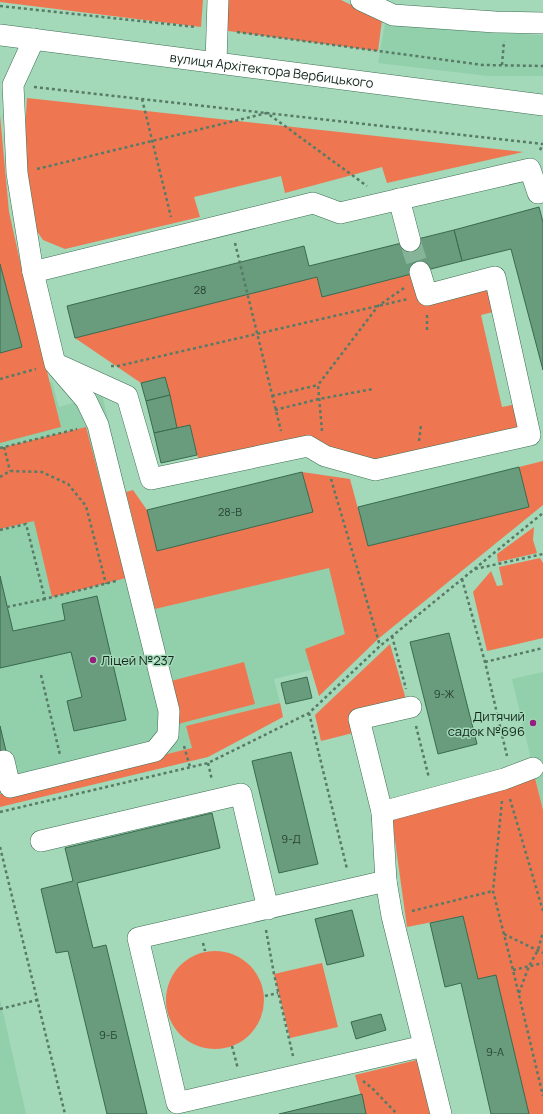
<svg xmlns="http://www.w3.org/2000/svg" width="543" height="1114" viewBox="0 0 543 1114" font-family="Manrope,sans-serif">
  <rect width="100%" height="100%" fill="#a3d8b8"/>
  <!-- built -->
  <g fill="#92cfab">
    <polygon points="385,24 492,33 543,35 543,76 488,76 378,63"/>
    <polygon points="52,382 59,407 102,395 155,609 338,565 355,635 323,667 274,679 280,703 187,726 192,748 0,794 0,396"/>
    <polygon points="543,672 543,810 512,679"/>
    <polygon points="0,999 2,1008 26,1114 0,1114"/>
  </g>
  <!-- green -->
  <g fill="#ee7752">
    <polygon points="0,0 203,0 201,27 0,2"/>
    <polygon points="222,0 341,0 382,20 378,51 221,30"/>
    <polygon points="27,98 523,152 387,183 382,167 285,193 281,176 194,197 200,217 65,249 43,240 30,221 22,180"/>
    <polygon points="0,115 9,212 26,288 61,427 0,443 0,353 22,347 0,264"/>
    <polygon points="416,273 424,303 490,287 497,311 481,315 502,407 517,404 523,433 375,465 324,450 199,462 190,425 177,428 165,377 141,383 75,338 317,277 322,297"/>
    <polygon points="86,427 126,578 52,597 34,521 0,529 0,448"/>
    <polygon points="543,461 543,505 378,639 319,696 305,649 345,634 329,568 155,609 126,492 133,490 147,510 312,512 302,472 350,479 368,546 528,507 519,467"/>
    <polygon points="534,527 533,540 537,553 498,562 497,554"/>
    <polygon points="540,558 543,563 543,638 487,651 473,592 491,571 497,586 503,585 499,567"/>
    <polygon points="390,644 407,703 357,732 321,741 315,715"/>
    <polygon points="244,662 255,704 178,724 167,682"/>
    <polygon points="280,703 283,717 208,757 0,807 0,794 192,748 186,726"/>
    <polygon points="535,778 543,810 543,1114 529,1114 496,975 478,979 463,916 407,927 392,819"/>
    <circle cx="215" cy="1000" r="49"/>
    <polygon points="322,963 338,1027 290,1038 274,974"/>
    <polygon points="421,1059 436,1114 366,1114 355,1075"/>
  </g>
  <!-- building -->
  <g fill="#699b7d" stroke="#386a4e">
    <polygon points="539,207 543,222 543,370 511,249 462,261 454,230"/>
    <polygon points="454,230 462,261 322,297 317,277 75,338 67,306 304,246 309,266"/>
    <polygon points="0,264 22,347 0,353"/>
    <polygon points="165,377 170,395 146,401 141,383"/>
    <polygon points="170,395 177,428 154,433 146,401"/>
    <polygon points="190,425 197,455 161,463 154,433"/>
    <polygon points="519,467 529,507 368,546 358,507"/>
    <polygon points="302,472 313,512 157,551 147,510"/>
    <polygon points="0,576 13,631 65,620 62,604 97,596 126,720 74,731 67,701 82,697 71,652 0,668"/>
    <polygon points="449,633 477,744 438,754 410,642"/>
    <polygon points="307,677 312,698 286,704 281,683"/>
    <polygon points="0,726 6,751 0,753"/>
    <polygon points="291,752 318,864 279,873 252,761"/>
    <polygon points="212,813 220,848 77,883 93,948 106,945 147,1114 107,1114 68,951 56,953 41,889 73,881 65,848"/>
    <polygon points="352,910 364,956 327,965 315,919"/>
    <polygon points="463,916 478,979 496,975 529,1114 491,1114 461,983 445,987 430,923"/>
    <polygon points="381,1014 386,1030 356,1039 351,1022"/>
    <polygon points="362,1094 366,1114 279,1114"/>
  </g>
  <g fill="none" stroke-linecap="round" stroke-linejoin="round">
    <!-- minor-tunnel -->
    <polyline stroke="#86b499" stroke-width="21" stroke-dasharray="21 10" stroke-linecap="butt" points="410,241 420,272"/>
    <!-- minor casing -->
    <g stroke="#3d6f53" stroke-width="22">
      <g id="minor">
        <polyline points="361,0 393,15 495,22 543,23"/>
        <path id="s1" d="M0,35L543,105"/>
        <polyline points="216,62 218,0"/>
        <polyline points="399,199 410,241"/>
        <polyline points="33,272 313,203 340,213 530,169 538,193"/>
        <polyline points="61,366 127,396 151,479 308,446 325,456 375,470 530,435 495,277 427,295 420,272"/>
        <polyline points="4,761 10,787 155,751 168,735 169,711 98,425 86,400 55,364 33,272 17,173 13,85 34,39"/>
        <polyline points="382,812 504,779 533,768"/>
        <polyline points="41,841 241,794 268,909"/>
        <polyline points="386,881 382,812 359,719 411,707"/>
        <polyline points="424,1046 177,1103 138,938 386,881 392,916 441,1114"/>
      </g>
    </g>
    <!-- path -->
    <g stroke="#577b66" stroke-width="2.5" stroke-dasharray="3 3" stroke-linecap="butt">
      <polyline points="0,6 196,27"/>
      <polyline points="237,32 483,65 543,66"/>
      <polyline points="502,65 504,41"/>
      <polyline points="34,87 543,144 539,152"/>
      <polyline points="142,99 171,217"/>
      <polyline points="37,169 267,113 367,186"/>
      <polyline points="235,243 281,431"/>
      <polyline points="427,315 427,330"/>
      <polyline points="111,366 118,366 408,299"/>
      <polyline points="0,379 36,369"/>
      <polyline points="272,396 318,385"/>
      <polyline points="275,410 319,399 373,389"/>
      <polyline points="322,431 318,385 378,306 404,288"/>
      <polyline points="419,441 421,425"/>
      <polyline points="4,447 10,471"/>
      <polyline points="0,448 77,429"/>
      <polyline points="0,477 10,471 42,472 68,484 86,506 106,584"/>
      <polyline points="331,479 380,646"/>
      <polyline points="0,530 26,524 45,599 116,581"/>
      <polyline points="475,569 543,554"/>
      <polyline points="462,579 485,662 507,756"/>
      <polyline points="7,607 45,599"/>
      <polyline points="392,636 406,689"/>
      <polyline points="485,662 543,648"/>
      <polyline points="41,675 60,755"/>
      <polyline points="309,713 347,869"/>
      <polyline points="416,726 429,778"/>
      <polyline points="184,746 190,767"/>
      <polyline points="208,763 212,780"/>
      <polyline points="510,799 543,911"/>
      <polyline points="502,801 493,891 513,970 543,1096"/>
      <polyline points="0,812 208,763 309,713 380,646 543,513"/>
      <polyline points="0,847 65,1114"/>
      <polyline points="412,911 493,891"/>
      <polyline points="266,930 274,974 293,1056"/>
      <polyline points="504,934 543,953"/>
      <polyline points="203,943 205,951"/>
      <polyline points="513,970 543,963"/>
      <polyline points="519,993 529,966 538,950 543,932"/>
      <polyline points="265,996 278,993"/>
      <polyline points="0,1009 37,1000"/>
      <polyline points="232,1046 238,1069"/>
      <polyline points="363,1081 372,1088 397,1114"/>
    </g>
    <!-- minor -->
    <use href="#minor" stroke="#fff" stroke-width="21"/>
  </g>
  <!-- markers -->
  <g fill="#941f7c" stroke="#a3d8b8" stroke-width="1.5">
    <circle cx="93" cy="660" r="4"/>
    <circle cx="533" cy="723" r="4"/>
  </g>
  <g text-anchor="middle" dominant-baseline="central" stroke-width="3" stroke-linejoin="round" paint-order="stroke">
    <!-- number labels -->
    <g font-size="11" fill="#274334">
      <text x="200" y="289">28</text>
      <text x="230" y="511">28-В</text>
      <text x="444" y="693">9-Ж</text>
      <text x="291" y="838">9-Д</text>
      <text x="108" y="1034">9-Б</text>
      <text x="495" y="1051">9-А</text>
    </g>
    <!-- street labels -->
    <g font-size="13" fill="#11261b" stroke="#a3d8b8">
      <text stroke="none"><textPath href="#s1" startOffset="274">вулиця Архітектора Вербицького</textPath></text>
    </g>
    <!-- poi labels -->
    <g font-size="13" fill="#11261b" stroke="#a3d8b8" text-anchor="start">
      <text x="101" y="660">Ліцей №237</text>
      <text x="525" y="716" text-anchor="end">Дитячий<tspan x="525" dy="15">садок №696</tspan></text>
    </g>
  </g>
</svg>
